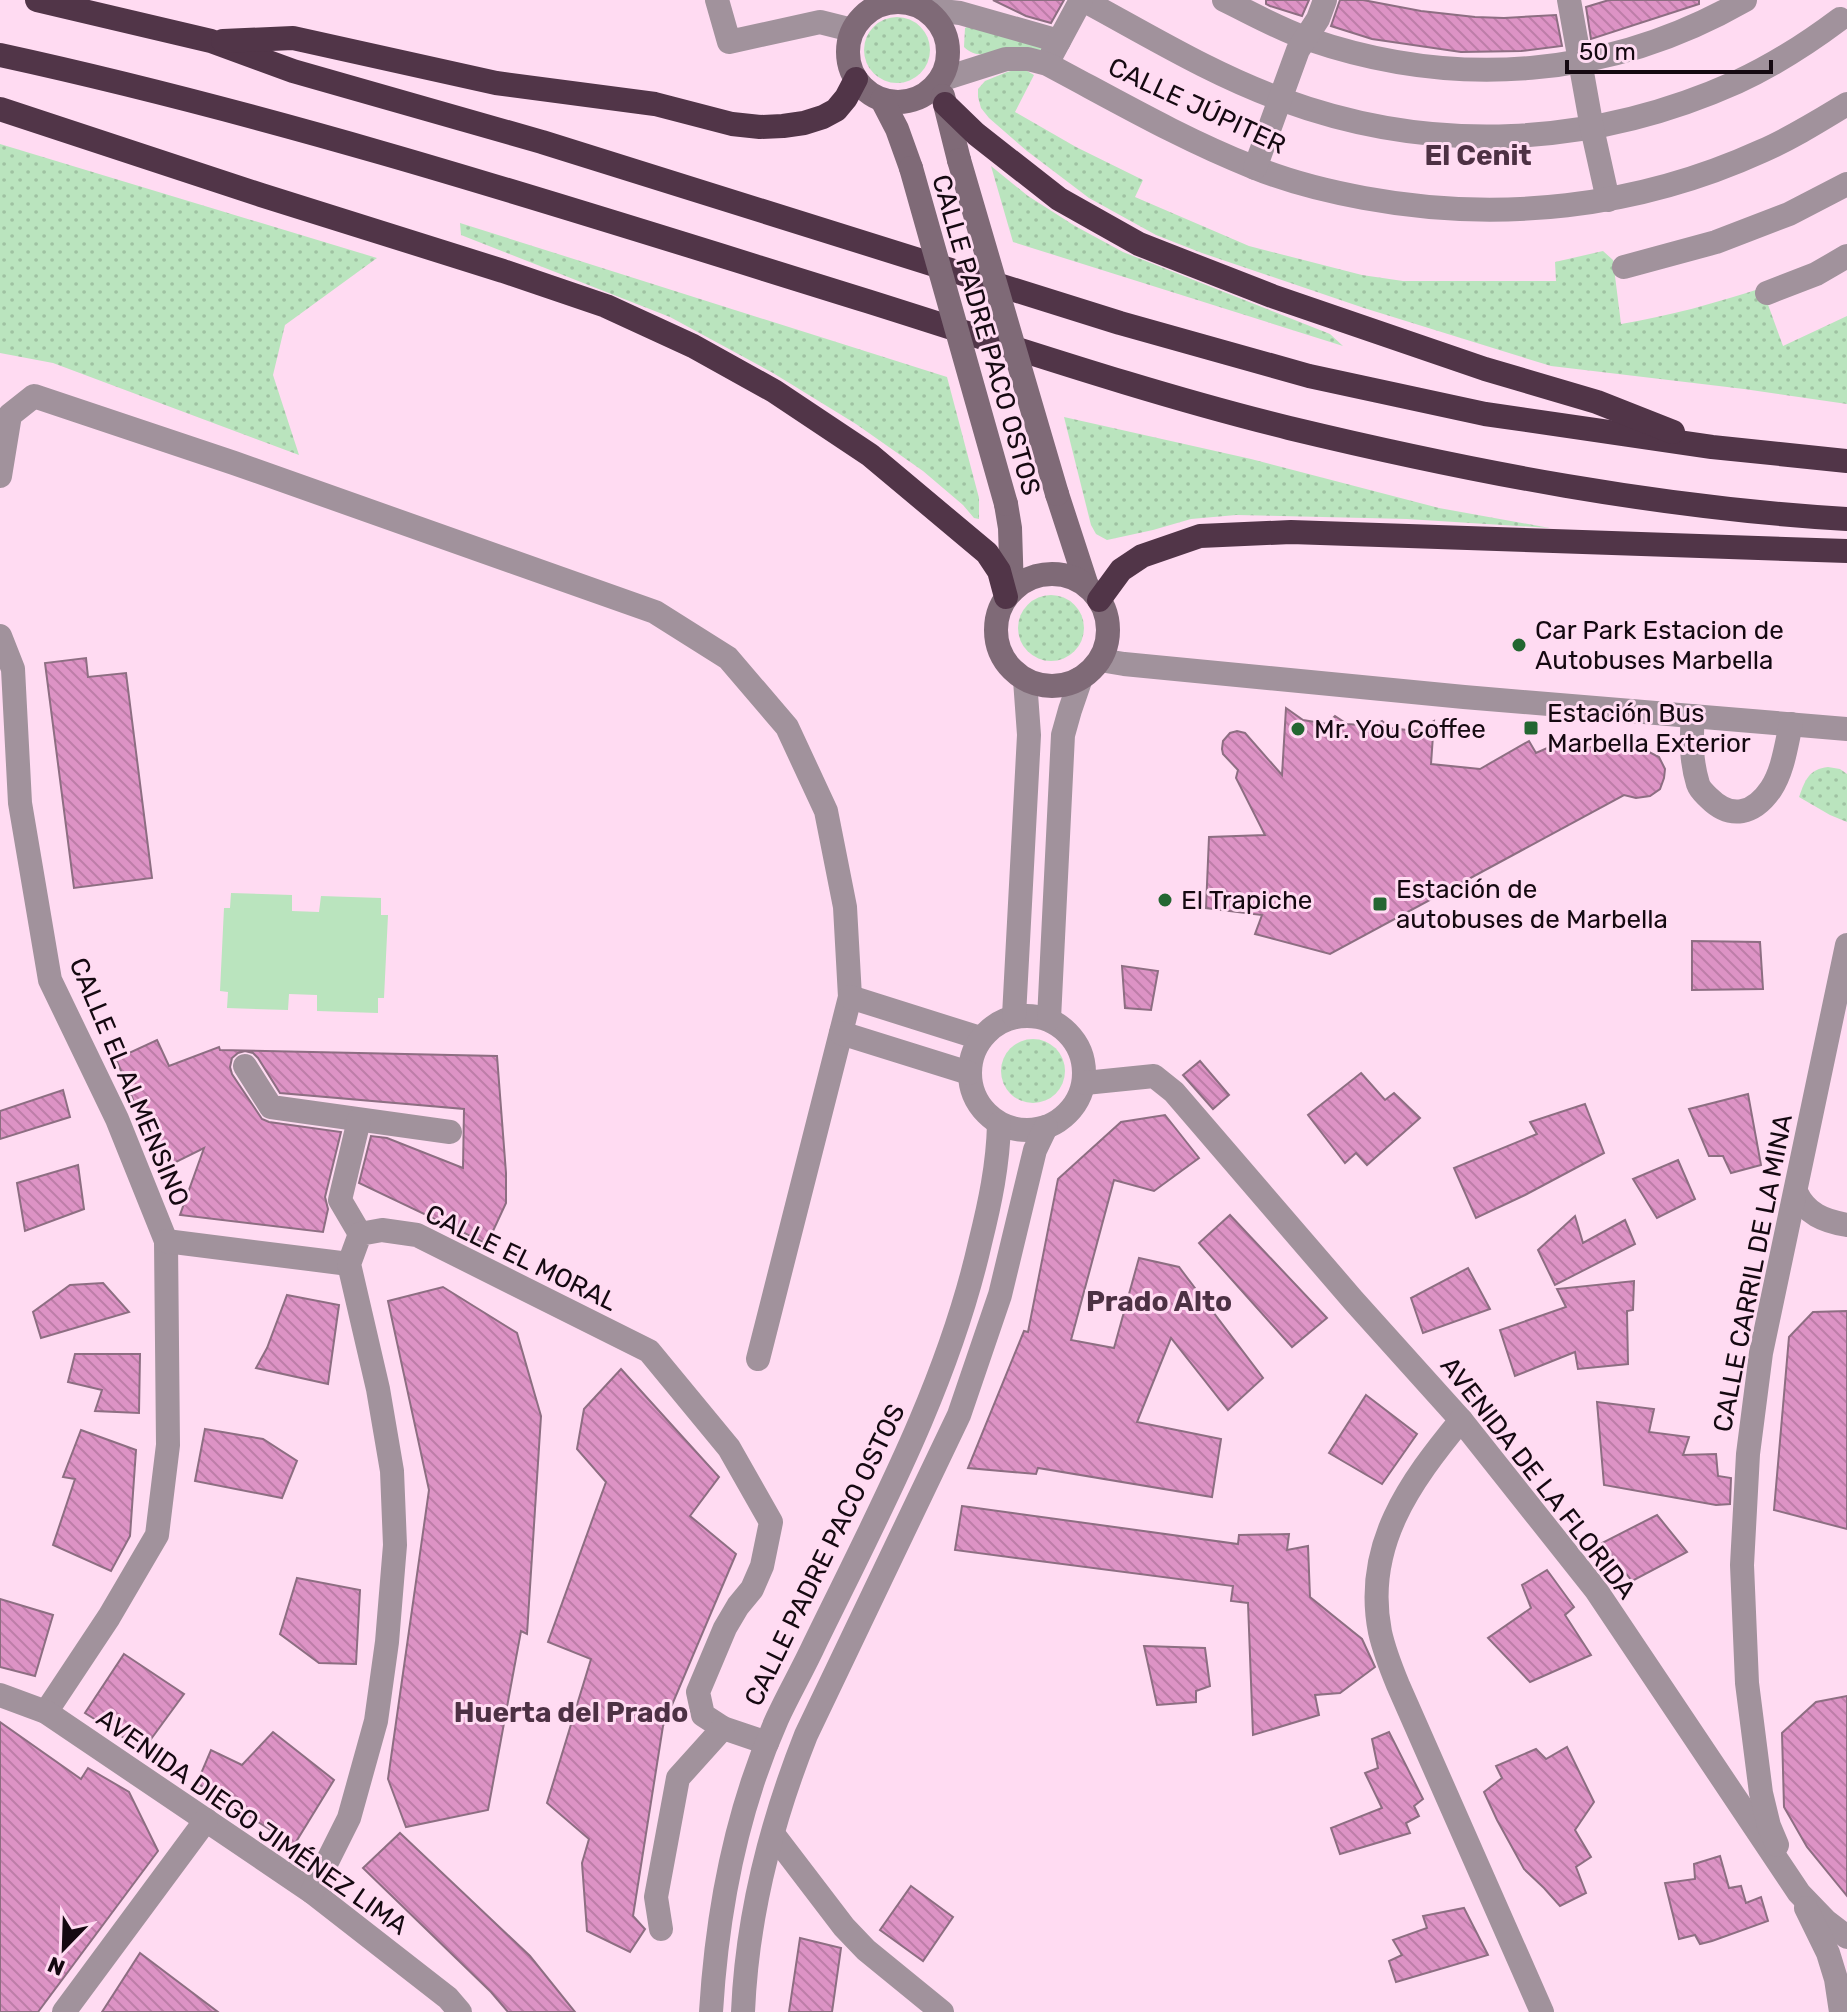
<svg xmlns="http://www.w3.org/2000/svg" width="1847" height="2012" viewBox="0 0 1847 2012" font-family="Rubik,sans-serif">
  <defs>
    <pattern id="grass-dots" width="8" height="8" patternUnits="userSpaceOnUse" patternTransform="scale(2)"><rect width="8" height="8" fill="#bae4be"/><path d="M2 2h.1M6 6h.1" fill="none" stroke="#9fc2a2" stroke-width="1.8" stroke-linecap="round"/></pattern>
    <pattern id="building-back-hatch" width="6" height="6" patternUnits="userSpaceOnUse" patternTransform="scale(2)"><rect width="6" height="6" fill="#dd93c5"/><path d="M-1 5l2 2M0 0l6 6M5-1l2 2" fill="none" stroke="#bd7da8"/></pattern>
  </defs>
  <rect width="100%" height="100%" fill="#ffdbf2"/>
  <!-- grass -->
  <g fill="url(#grass-dots)">
    <circle cx="897" cy="50" r="33"/>
    <path d="M969,26L1042,46V50C1031,50 1019,48 1008,49C991,51 979,61 964,47L965,28Z"/>
    <path d="M1022,68L1034,75L1015,112L1076,147L1143,180L1135,197L1249,246L1362,275L1403,281H1556L1555,262L1603,251L1613,260L1621,324C1669,316 1716,303 1762,288L1783,346L1847,316V404L1744,389L1551,366L1364,308L1202,253L1156,235L1089,198L1027,151L989,118L981,108L978,97V89L985,81L1007,72Z"/>
    <polygon points="0,144 377,258 285,325 273,375 299,455 53,363 0,353"/>
    <polygon points="991,166 1028,196 1075,226 1123,252 1330,334 1343,346 1013,242"/>
    <polygon points="460,223 947,377 979,498 979,519 974,518 963,505 923,471 856,424 773,373 670,317 461,235"/>
    <polygon points="1064,417 1251,459 1439,508 1550,528 1407,519 1236,515 1191,519 1153,530 1107,540 1096,534 1091,525"/>
    <circle cx="1051" cy="628" r="33"/>
    <path d="M1828,767L1840,769L1847,774V822L1830,815L1799,797C1805,780 1809,769 1828,767Z"/>
    <circle cx="1033" cy="1071" r="32"/>
  </g>
  <!-- park -->
  <polygon fill="#bae4be" points="231,893 292,895 292,911 319,912 321,896 381,898 381,915 388,915 384,998 378,998 378,1013 317,1011 317,995 289,994 288,1010 227,1008 228,992 220,991 224,908 230,908"/>
  <!-- building -->
  <g fill="url(#building-back-hatch)" stroke="#8d6e82" stroke-width="2">
    <polygon points="993,0 1064,0 1051,23 1026,16"/>
    <polygon points="1266,0 1309,0 1302,16 1270,6 1266,4"/>
    <polygon points="1340,0 1363,0 1421,11 1475,17 1504,18 1556,15 1562,46 1521,51 1461,52 1372,39 1331,26"/>
    <polygon points="1609,0 1699,0 1699,4 1591,39 1586,7"/>
    <polygon points="86,658 88,677 126,673 152,878 74,888 45,663"/>
    <polygon points="1286,708 1303,720 1327,724 1335,716 1347,724 1372,726 1382,721 1390,728 1416,731 1434,721 1431,764 1480,769 1529,741 1536,753 1554,745 1647,751 1659,757 1665,769 1664,778 1660,789 1650,796 1636,798 1624,795 1330,954 1255,934 1262,915 1206,908 1209,837 1265,835 1236,778 1238,770 1223,754 1222,749 1223,741 1230,733 1237,731 1245,733 1282,775"/>
    <polygon points="1692,941 1760,942 1763,989 1692,990"/>
    <polygon points="1122,966 1158,971 1151,1010 1125,1008"/>
    <polygon points="157,1040 169,1066 219,1047 220,1050 497,1056 506,1173 506,1203 487,1244 359,1183 371,1136 387,1138 463,1168 464,1109 280,1093 258,1058 253,1053 245,1051 238,1053 232,1058 230,1067 232,1074 262,1119 269,1122 341,1132 325,1197 328,1209 323,1232 180,1215 204,1148 162,1169 116,1059"/>
    <polygon points="1200,1061 1229,1095 1213,1109 1183,1075"/>
    <polygon points="1361,1073 1385,1100 1394,1093 1420,1118 1367,1165 1356,1153 1345,1163 1308,1115"/>
    <polygon points="63,1090 70,1117 0,1139 0,1111"/>
    <polygon points="1748,1094 1761,1165 1731,1173 1723,1156 1709,1156 1689,1109"/>
    <polygon points="1585,1104 1604,1153 1525,1195 1476,1218 1454,1168 1537,1134 1530,1122"/>
    <polygon points="1165,1115 1199,1158 1154,1191 1114,1180 1071,1340 1114,1348 1139,1258 1179,1267 1263,1378 1228,1410 1171,1338 1137,1422 1221,1439 1212,1497 1038,1468 1036,1474 968,1468 1024,1331 1028,1332 1058,1179 1121,1122"/>
    <polygon points="1678,1160 1695,1199 1657,1218 1633,1179"/>
    <polygon points="78,1165 84,1209 25,1231 17,1183"/>
    <polygon points="1230,1215 1327,1318 1292,1347 1199,1243"/>
    <polygon points="1575,1216 1583,1243 1625,1220 1635,1244 1555,1285 1538,1250"/>
    <polygon points="1468,1268 1490,1309 1423,1333 1411,1298"/>
    <polygon points="1634,1281 1633,1310 1627,1311 1628,1364 1578,1369 1575,1352 1515,1376 1500,1330 1566,1307 1557,1289"/>
    <polygon points="103,1283 129,1312 41,1338 33,1312 70,1285"/>
    <polygon points="443,1287 517,1333 541,1416 527,1634 521,1631 488,1810 406,1827 388,1779 429,1490 388,1301"/>
    <polygon points="287,1295 339,1305 328,1384 256,1368 267,1348"/>
    <polygon points="1847,1311 1847,1529 1774,1510 1789,1337 1813,1312"/>
    <polygon points="75,1354 140,1354 139,1413 95,1411 102,1390 68,1382"/>
    <polygon points="621,1369 719,1477 690,1516 736,1554 663,1726 633,1916 645,1929 630,1952 587,1931 582,1863 589,1839 547,1803 591,1659 548,1642 606,1482 577,1449 584,1409"/>
    <polygon points="1366,1395 1417,1434 1382,1484 1329,1453"/>
    <polygon points="1597,1402 1654,1409 1649,1432 1689,1437 1683,1455 1716,1454 1718,1476 1731,1478 1730,1504 1716,1505 1604,1485"/>
    <polygon points="205,1429 263,1439 297,1461 282,1498 195,1481"/>
    <polygon points="81,1430 136,1450 130,1536 111,1571 53,1545 75,1479 63,1477"/>
    <polygon points="962,1506 1238,1544 1239,1535 1289,1534 1287,1550 1308,1546 1310,1597 1362,1639 1375,1667 1340,1693 1315,1695 1319,1715 1253,1735 1248,1603 1231,1601 1233,1586 955,1550"/>
    <polygon points="1657,1515 1687,1552 1632,1581 1602,1543"/>
    <polygon points="1547,1570 1574,1607 1565,1615 1591,1655 1530,1682 1488,1638 1531,1608 1522,1585"/>
    <polygon points="297,1578 360,1590 356,1664 319,1663 280,1634"/>
    <polygon points="0,1599 53,1615 35,1676 0,1667"/>
    <polygon points="1144,1646 1205,1648 1210,1686 1196,1691 1196,1702 1157,1705"/>
    <polygon points="124,1654 184,1694 143,1750 85,1713"/>
    <polygon points="1847,1696 1847,1896 1807,1847 1784,1807 1782,1733 1816,1702"/>
    <polygon points="0,1722 81,1779 88,1768 129,1792 158,1851 38,2012 0,2012"/>
    <polygon points="273,1732 334,1780 294,1845 197,1783 211,1750 242,1765"/>
    <polygon points="1389,1732 1423,1799 1414,1806 1419,1816 1406,1823 1410,1833 1340,1854 1331,1828 1382,1808 1365,1773 1378,1768 1372,1739"/>
    <polygon points="1567,1747 1594,1802 1575,1830 1591,1857 1576,1867 1586,1893 1560,1906 1544,1888 1524,1869 1497,1820 1484,1792 1502,1778 1496,1766 1536,1749 1546,1759"/>
    <polygon points="400,1833 530,1956 575,2012 508,2012 491,1992 363,1868"/>
    <polygon points="1720,1856 1729,1888 1741,1886 1746,1903 1761,1897 1768,1921 1712,1941 1700,1944 1695,1935 1679,1939 1665,1883 1695,1879 1694,1864"/>
    <polygon points="911,1886 953,1917 923,1961 880,1930"/>
    <polygon points="1464,1908 1488,1955 1396,1982 1389,1961 1402,1955 1393,1940 1427,1928 1423,1916"/>
    <polygon points="800,1938 841,1948 832,2012 789,2012"/>
    <polygon points="140,1953 218,2012 102,2012"/>
  </g>
  <g fill="none" stroke-linecap="round" stroke-linejoin="round">
    <!-- street -->
    <g stroke="#a1929c" stroke-width="24">
      <polyline points="717,0 729,42 820,22 852,30"/>
      <path d="M1083,0C1148,35 1213,75 1283,100C1433,155 1592,147 1737,82C1774,65 1808,43 1840,19"/>
      <path d="M1224,0C1251,13 1279,29 1308,39C1456,90 1609,78 1745,0"/>
      <polyline points="1569,0 1592,128 1608,200"/>
      <polyline points="925,9 960,13 1059,41"/>
      <polyline points="1052,54 1081,0"/>
      <path d="M940,80L1006,59H1028L1047,64C1115,100 1182,139 1253,167C1289,182 1326,191 1364,198C1499,223 1637,208 1762,151C1792,138 1819,121 1847,104"/>
      <polyline points="1255,168 1298,50 1318,19 1325,0"/>
      <polyline points="1624,267 1716,242 1789,214 1847,184"/>
      <polyline points="1767,293 1816,274 1847,256"/>
      <polyline points="0,476 10,415 34,396 234,463 655,612 728,658 787,727 826,811 845,907 850,997 758,1359"/>
      <polyline points="0,636 13,669 20,803 50,980 117,1119 166,1241 168,1445 157,1535 109,1617 46,1712"/>
      <polyline points="1100,660 1124,664 1464,697 1847,729"/>
      <path d="M1693,716C1691,740 1691,761 1698,784C1700,790 1704,793 1709,798C1731,820 1754,814 1771,789C1783,771 1786,746 1791,724"/>
      <polyline points="850,997 980,1038"/>
      <circle cx="1027" cy="1073" r="57"/>
      <polyline points="1014,1016 1029,735 1025,680"/>
      <polyline points="1049,1019 1063,735 1070,710 1081,678"/>
      <polyline points="841,1033 969,1073"/>
      <polyline points="245,1066 271,1107 450,1132"/>
      <polyline points="1085,1083 1154,1076 1174,1092 1353,1300 1461,1420 1596,1590 1799,1893 1826,1921 1847,1937"/>
      <polyline points="359,1120 340,1200 360,1234"/>
      <path d="M1796,1192C1806,1214 1824,1221 1847,1225"/>
      <polyline points="166,1241 349,1264"/>
      <path d="M1461,1420C1410,1482 1363,1546 1380,1632C1384,1650 1391,1668 1398,1685L1542,2012"/>
      <polyline points="0,1695 46,1712 312,1892 448,1998 460,2012"/>
      <polyline points="773,1834 844,1927 866,1950 942,2012"/>
      <polyline points="1777,1845 1769,1826 1761,1793 1747,1683 1742,1565 1748,1454 1761,1353 1847,945"/>
      <polyline points="312,1892 349,1818 376,1721 387,1642 395,1545 392,1471 378,1389 349,1264 360,1234 382,1230 417,1235 649,1351 729,1448 771,1522 762,1566 752,1589 738,1606 725,1628 698,1692 703,1715 723,1728 767,1743"/>
      <polyline points="1806,1908 1828,1953 1836,1979 1841,2012"/>
      <polyline points="661,1929 656,1897 678,1778 723,1728"/>
      <polyline points="64,2012 206,1820"/>
      <path d="M711,2012C717,1912 736,1811 777,1719C789,1693 803,1669 815,1643C878,1514 948,1384 980,1243C990,1203 998,1165 999,1124"/>
      <path d="M743,2012C747,1916 771,1823 806,1735L959,1415L1000,1295L1035,1150L1046,1127"/>
    </g>
    <!-- secondary -->
    <g stroke="#7f6a77" stroke-width="24">
      <circle cx="898" cy="52" r="50"/>
      <polyline points="943,96 959,160"/>
      <polyline points="882,100 897,129 911,168"/>
      <polyline points="1057,494 1087,586"/>
      <polyline points="1006,504 1010,528 1012,591"/>
      <circle cx="1052" cy="630" r="56"/>
    </g>
    <!-- highway -->
    <g stroke="#513548" stroke-width="24">
      <polyline points="37,0 211,41 293,71 542,142 1120,323 1309,376 1485,414 1712,447 1847,461"/>
      <polyline points="223,41 293,38 496,83 655,104 732,124 760,127 783,126 804,123 823,117 836,110 846,98 856,79"/>
      <path d="M0,55C294,119 580,212 867,301C1007,345 1147,393 1289,428C1472,472 1659,508 1847,519"/>
      <polyline points="945,104 976,134 1059,199 1139,244 1272,296 1485,369 1597,402 1673,432"/>
      <polyline points="0,109 261,195 503,271 606,306 693,346 774,391 870,455 987,553 999,571 1006,597"/>
      <polyline points="1099,600 1121,570 1142,556 1200,536 1291,532 1847,551"/>
    </g>
    <!-- secondary-bridge -->
    <g stroke="#7f6a77" stroke-width="24">
      <polyline points="959,160 1057,494"/>
      <polyline points="911,168 1006,504"/>
    </g>
  </g>
  <!-- markers -->
  <g fill="#236631" stroke="#ffdbf2" stroke-width="3">
    <circle cx="1519" cy="645" r="8"/>
    <rect x="1523" y="720" width="16" height="16" rx="4"/>
    <circle cx="1298" cy="729" r="8"/>
    <circle cx="1165" cy="900" r="8"/>
    <rect x="1372" y="896" width="16" height="16" rx="4"/>
  </g>
  <g text-anchor="middle" dominant-baseline="central" stroke-width="6" stroke-linejoin="round" paint-order="stroke">
    <!-- street labels -->
    <g font-size="26" fill="#150911" stroke="#ffdbf2">
      <text transform="translate(1197 106) rotate(25)">CALLE JÚPITER</text>
      <text transform="translate(986 335) rotate(74)">CALLE PADRE PACO OSTOS</text>
      <text transform="translate(129 1082) rotate(67)">CALLE EL ALMENSINO</text>
      <text transform="translate(521 1258) rotate(26)">CALLE EL MORAL</text>
      <text transform="translate(1753 1273) rotate(-79)">CALLE CARRIL DE LA MINA</text>
      <text transform="translate(1538 1478) rotate(52)">AVENIDA DE LA FLORIDA</text>
      <text transform="translate(825 1555) rotate(-64)">CALLE PADRE PACO OSTOS</text>
      <text transform="translate(252 1822) rotate(35)">AVENIDA DIEGO JIMÉNEZ LIMA</text>
    </g>
    <!-- poi labels -->
    <g font-size="26" fill="#150911" stroke="#ffdbf2" text-anchor="start">
      <text x="1535" y="630">Car Park Estacion de<tspan x="1535" dy="30">Autobuses Marbella</tspan></text>
      <text x="1547" y="713">Estación Bus<tspan x="1547" dy="30">Marbella Exterior</tspan></text>
      <text x="1314" y="729">Mr. You Coffee</text>
      <text x="1396" y="889">Estación de<tspan x="1396" dy="30">autobuses de Marbella</tspan></text>
      <text x="1181" y="900">El Trapiche</text>
    </g>
    <!-- neighbourhood labels -->
    <g font-size="28" font-weight="bold" fill="#4d3144" stroke="#ffdbf2">
      <text x="1478" y="155">El Cenit</text>
      <text x="1159" y="1301">Prado Alto</text>
      <text x="571" y="1712">Huerta del Prado</text>
    </g>
  </g>
  <!-- north arrow -->
  <g transform="translate(64 1948) rotate(203)" stroke="#ffdbf2" stroke-width="6" paint-order="stroke">
  <path d="M0-6L14 30L0 20L-14 30Z" fill="#150911"/>
  <text y="-12" font-size="22" font-weight="bold" text-anchor="middle" fill="#150911">N</text>
  </g>
  <!-- scale -->
  <path d="M1567 60v12h204v-12" fill="none" stroke="#150911" stroke-width="4"/>
  <text x="1579" y="60" font-size="24" fill="#150911" stroke="#ffdbf2" stroke-width="6" paint-order="stroke">50 m</text>
</svg>
